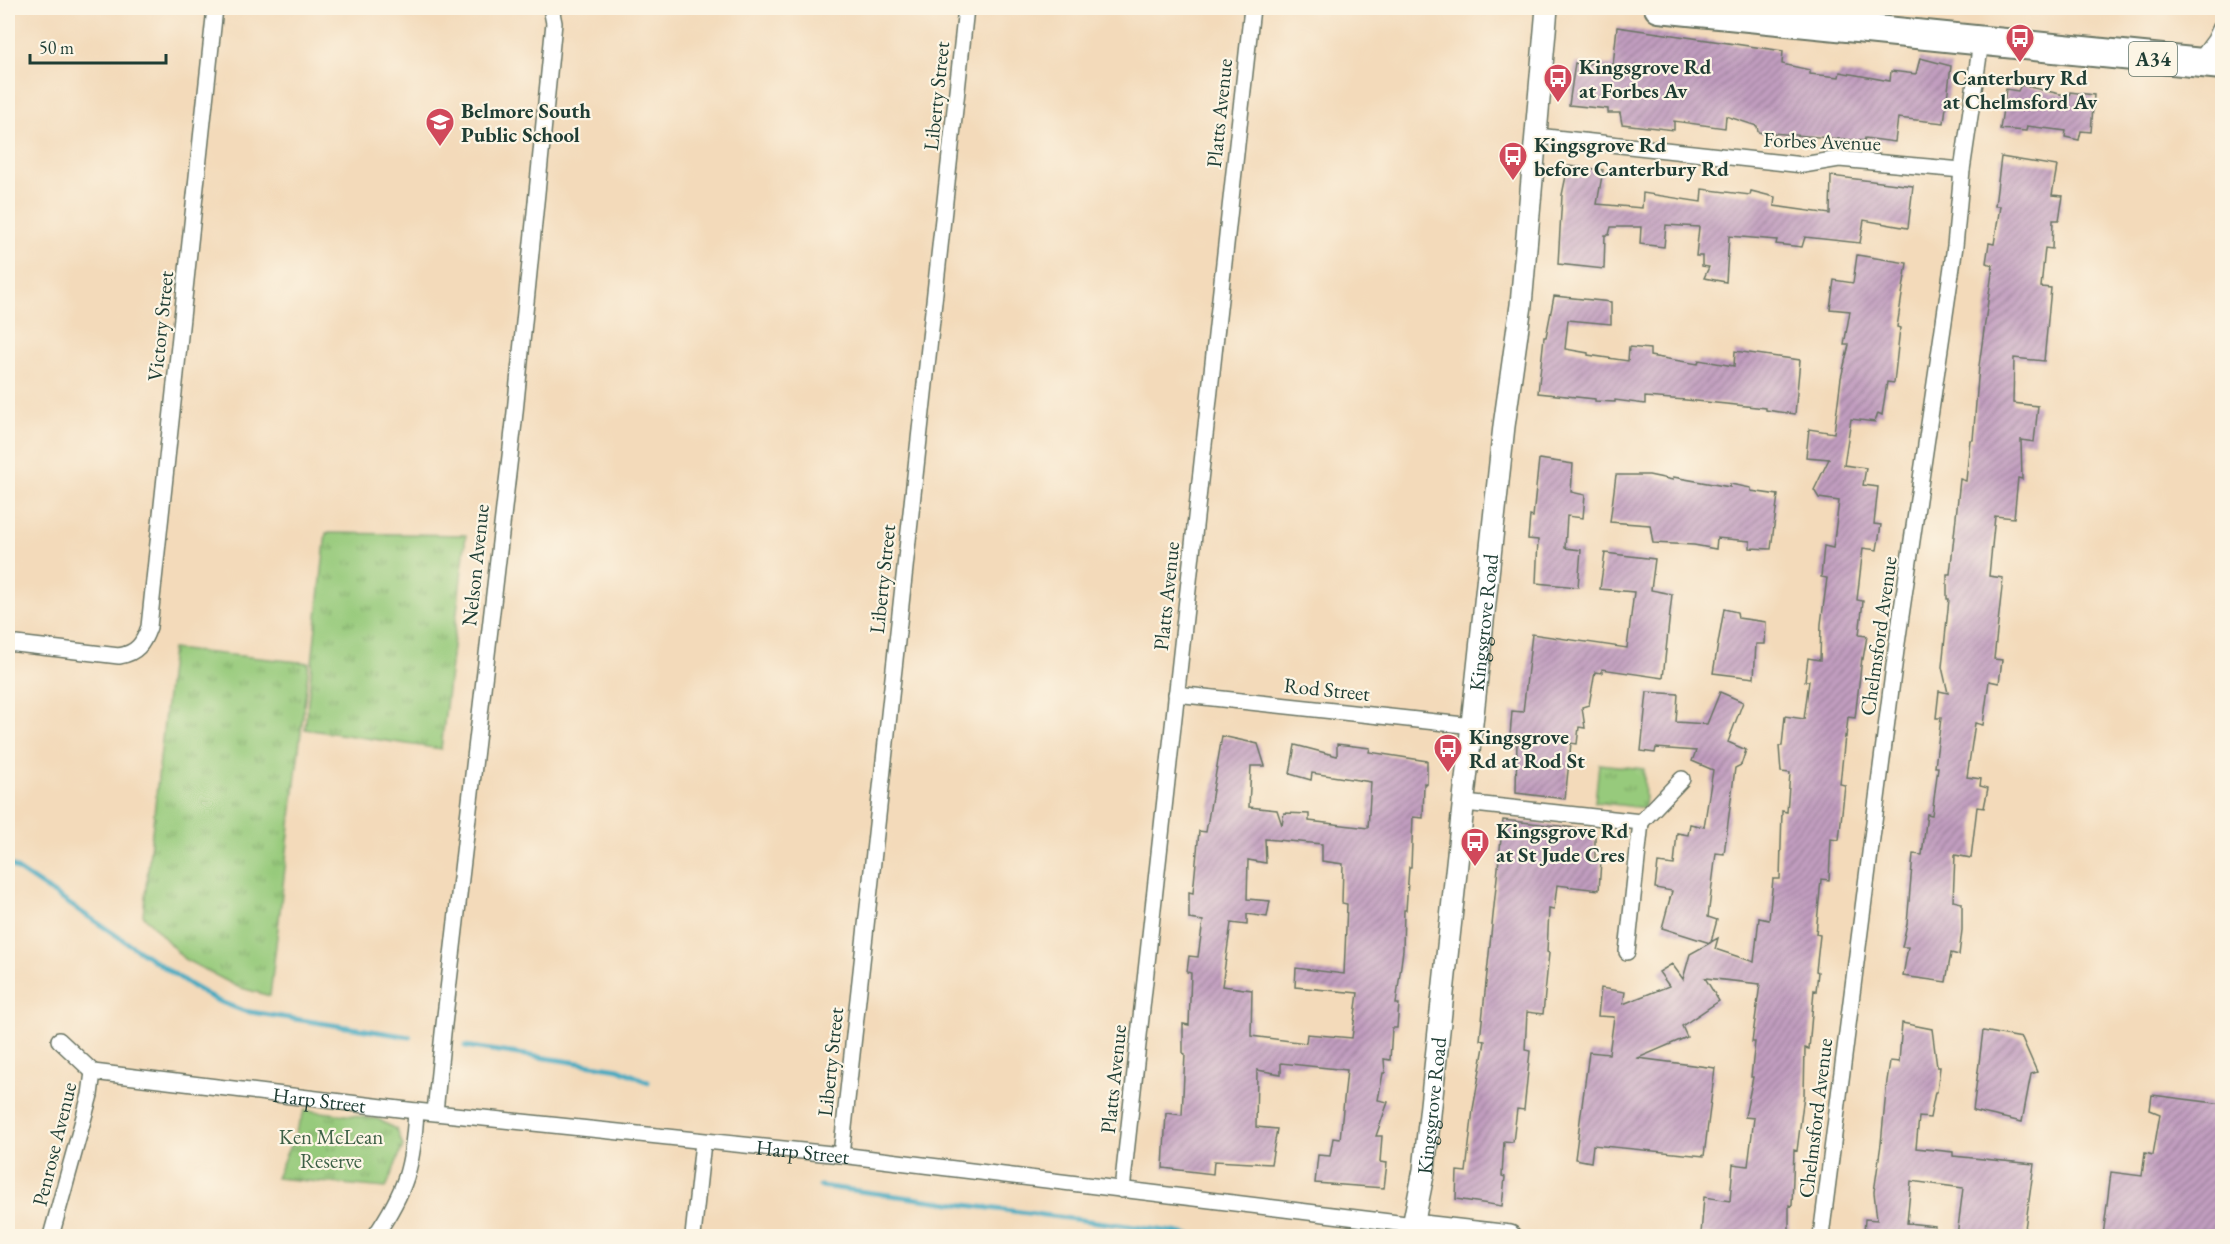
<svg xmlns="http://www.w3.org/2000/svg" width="2230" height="1244" viewBox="0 0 2230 1244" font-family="'EB Garamond',serif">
  <defs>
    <pattern id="grass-tufts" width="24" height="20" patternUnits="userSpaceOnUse" patternTransform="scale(1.5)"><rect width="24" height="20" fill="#97ca7b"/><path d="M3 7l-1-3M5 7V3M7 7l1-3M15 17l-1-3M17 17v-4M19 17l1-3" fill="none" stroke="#7ba566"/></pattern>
    <pattern id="building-hatch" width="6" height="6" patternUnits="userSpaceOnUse" patternTransform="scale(1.5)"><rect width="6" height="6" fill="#c19dbf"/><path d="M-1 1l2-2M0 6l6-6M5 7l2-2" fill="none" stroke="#9c819c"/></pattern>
  </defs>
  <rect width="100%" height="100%" fill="#fcf5e5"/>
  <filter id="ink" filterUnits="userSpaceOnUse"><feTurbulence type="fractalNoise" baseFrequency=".0167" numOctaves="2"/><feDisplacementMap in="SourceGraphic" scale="12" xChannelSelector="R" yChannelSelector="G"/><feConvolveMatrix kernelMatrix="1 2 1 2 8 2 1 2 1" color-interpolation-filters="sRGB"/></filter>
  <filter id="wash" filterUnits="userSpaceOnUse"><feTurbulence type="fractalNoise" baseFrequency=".008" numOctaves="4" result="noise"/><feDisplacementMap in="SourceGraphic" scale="24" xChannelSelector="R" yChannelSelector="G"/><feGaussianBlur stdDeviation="1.35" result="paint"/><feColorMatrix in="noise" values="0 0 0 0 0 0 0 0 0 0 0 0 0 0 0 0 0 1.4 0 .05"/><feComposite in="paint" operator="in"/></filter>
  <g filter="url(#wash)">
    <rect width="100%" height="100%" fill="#f3daba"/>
    <!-- grass -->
    <g fill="url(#grass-tufts)" stroke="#5b8458" stroke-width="1.5">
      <polygon points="326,533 466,535 441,749 305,729"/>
      <polygon points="172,649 309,663 270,996 238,987 184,959 143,915"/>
      <polygon points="1599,764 1644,769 1645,808 1595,802"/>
      <polygon points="305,1110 378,1119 397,1130 403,1146 386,1188 276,1178"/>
    </g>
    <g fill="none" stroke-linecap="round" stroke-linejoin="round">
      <!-- stream -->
      <g stroke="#40a8c0" stroke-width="5">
        <polyline points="8,863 192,986 218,1001 244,1011 410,1037"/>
        <polyline points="465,1046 619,1069 648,1082"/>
        <polyline points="820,1186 1174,1232 1193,1236"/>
      </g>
    </g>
    <g id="blocks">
      <!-- building -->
      <g fill="url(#building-hatch)" fill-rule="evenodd">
        <polygon points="1617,27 1783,51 1782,64 1810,70 1810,74 1839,77 1840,72 1890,81 1891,71 1916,74 1920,58 1951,66 1944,123 1898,118 1895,142 1865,138 1864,141 1773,133 1773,136 1758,132 1757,126 1726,116 1725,128 1674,121 1674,130 1622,124 1620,113 1608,113 1608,109 1569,105 1575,63 1613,65"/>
        <polygon points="2021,85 2069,96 2070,92 2094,95 2091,132 2081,131 2079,140 2065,137 2066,131 2027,126 2026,131 2000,129 2006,89 2018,91"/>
        <polygon points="2001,157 2057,166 2052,195 2063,196 2059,220 2053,220 2052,249 2045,248 2041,287 2051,288 2044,361 2014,358 2013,403 2038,406 2034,442 2021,440 2022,479 2018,478 2014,518 1995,516 1989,576 2003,578 1994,659 2002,660 1999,683 1989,681 1983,725 1975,723 1967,777 1981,779 1980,786 1988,788 1984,808 1977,807 1971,858 1955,855 1953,901 1962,903 1962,930 1959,955 1951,953 1946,982 1903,976 1908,947 1902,947 1907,924 1913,854 1922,855 1927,814 1932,815 1938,767 1935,767 1941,718 1936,718 1939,691 1948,693 1942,667 1949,599 1947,599 1947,574 1950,574 1960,479 1966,481 1970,440 1973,440 1979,366 1993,265 1986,263 1989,243 1994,244 2000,206 1995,206"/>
        <polygon points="1568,166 1603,170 1597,204 1642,208 1643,193 1701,202 1702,189 1750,195 1751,191 1775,197 1774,206 1830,214 1831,176 1913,186 1908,228 1864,220 1860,243 1805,237 1802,247 1776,244 1777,240 1729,236 1726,282 1704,278 1709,267 1702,266 1702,256 1696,256 1699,227 1666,225 1664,247 1640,244 1641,227 1611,227 1609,235 1605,235 1604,269 1558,264 1562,195"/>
        <polygon points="1857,255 1907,263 1897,327 1900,328 1894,383 1887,382 1882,415 1878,413 1875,422 1851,419 1844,465 1866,468 1863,485 1878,487 1874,524 1881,525 1877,550 1863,548 1857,600 1863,601 1859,635 1867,636 1863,659 1862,658 1855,718 1848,717 1846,737 1845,736 1840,784 1845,785 1839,840 1831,839 1829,880 1821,879 1816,934 1820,935 1816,971 1818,972 1816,991 1814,990 1809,1049 1805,1048 1804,1095 1797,1151 1794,1150 1792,1206 1789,1205 1789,1236 1728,1236 1701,1234 1704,1197 1730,1201 1733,1164 1748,1166 1754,1118 1745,1117 1753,1077 1751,1077 1755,1042 1752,1042 1760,984 1705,978 1719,1001 1682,1026 1687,1037 1638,1058 1715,1068 1704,1156 1593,1145 1591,1162 1575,1159 1589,1052 1609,1054 1614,1017 1598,1016 1601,988 1625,992 1623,1004 1669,986 1659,972 1672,964 1683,979 1690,954 1710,943 1662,928 1672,891 1655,888 1658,863 1674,865 1677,833 1688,835 1690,824 1704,827 1713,770 1692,761 1696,751 1656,748 1655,753 1641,751 1647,692 1678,694 1676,722 1707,724 1720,692 1743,702 1728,742 1746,750 1741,765 1735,768 1724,854 1716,853 1708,917 1717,920 1711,942 1718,938 1715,949 1754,962 1759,918 1769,920 1773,879 1780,879 1782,811 1787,812 1790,773 1781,772 1779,746 1782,746 1785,716 1804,719 1809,681 1805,681 1808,658 1820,660 1821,624 1827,578 1821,577 1824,546 1833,548 1839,501 1819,498 1814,490 1829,459 1806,457 1809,429 1834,433 1841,378 1849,345 1844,345 1850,311 1830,309 1834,280 1853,283"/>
        <polygon points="1554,296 1611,302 1611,324 1568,320 1565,349 1588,353 1588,355 1628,361 1629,347 1650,349 1650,356 1698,364 1699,360 1734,366 1735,351 1800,360 1795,414 1766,410 1766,408 1686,400 1645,397 1645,404 1615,400 1615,402 1595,401 1595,399 1538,393 1544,337 1546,337"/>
        <polygon points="1539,459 1573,464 1571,492 1585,495 1583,518 1567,516 1565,548 1581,550 1578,587 1536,583 1538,540 1528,539 1530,516 1533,517"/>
        <polygon points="1616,475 1649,475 1673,480 1673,477 1730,487 1730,484 1751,488 1751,491 1778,495 1771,549 1750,548 1750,541 1717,538 1716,549 1694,545 1653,543 1650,525 1610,522"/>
        <polygon points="1605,553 1655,559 1651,590 1672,594 1663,678 1602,669 1602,673 1595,672 1589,705 1582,707 1585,728 1579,727 1577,744 1571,743 1565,799 1516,793 1517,737 1510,736 1512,711 1523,712 1532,634 1627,648 1634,592 1600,589"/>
        <polygon points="1724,609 1737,612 1738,618 1766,622 1765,644 1756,644 1754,678 1713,673"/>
        <path d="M1222,736L1258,744L1265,766H1251L1249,807L1277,810L1282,825L1284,813L1309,814V821L1368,828L1371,782L1312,773L1311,780L1290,774L1295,745L1337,756V744L1370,748L1369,752L1427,761V784L1424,783L1423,818L1413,817L1411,867H1409L1406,910H1404L1403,950L1396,1004H1399L1397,1028H1392L1390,1060L1384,1059L1385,1073H1383L1378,1100L1388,1102L1376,1136H1382L1380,1162L1387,1163L1384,1188L1315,1183L1318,1155L1330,1156L1333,1138L1340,1139L1347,1070L1281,1063V1074L1257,1070L1256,1127L1277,1129L1271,1164L1214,1161L1213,1174L1163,1168L1166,1113L1182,1115L1185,1054L1183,1053V1024L1189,1025L1191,973L1187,972L1189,956L1198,957L1203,921L1189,919V892L1193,893L1199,831L1206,832ZM1265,839L1322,844V861L1343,864L1342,903L1347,904L1344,974L1296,968L1295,987L1358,993L1352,1038L1307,1034L1306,1043L1251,1036L1252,990L1222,986L1231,923L1247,925V914L1267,917L1270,901L1247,899L1248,860L1266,863Z"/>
        <polygon points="1503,820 1595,830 1595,861 1601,861 1599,890 1557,885 1554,910 1549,909 1547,952 1549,953 1543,1014 1527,1012 1525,1050 1530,1051 1524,1110 1517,1109 1513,1142 1504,1141 1502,1176 1505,1177 1502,1206 1456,1199 1457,1171 1466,1172 1473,1109 1485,1041 1480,1040"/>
        <polygon points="1902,1023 1932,1029 1937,1067 1940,1067 1937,1092 1935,1092 1930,1118 1919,1117 1916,1148 1953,1152 1953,1156 2034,1164 2024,1236 1957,1236 1963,1188 1911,1181 1907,1223 1935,1226 1934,1236 1878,1236 1864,1233 1865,1219 1877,1220 1874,1192 1881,1144 1887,1081 1890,1061 1899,1062"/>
        <polygon points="1983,1031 2022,1038 2037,1072 2031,1074 2022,1122 1973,1111"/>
        <polygon points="2152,1095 2223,1104 2223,1236 2103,1236 2111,1172 2142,1176 2145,1153 2153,1155 2160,1114 2150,1110"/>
      </g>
    </g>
  </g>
  <g filter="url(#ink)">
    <use href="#blocks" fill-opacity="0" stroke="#697463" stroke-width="1.5"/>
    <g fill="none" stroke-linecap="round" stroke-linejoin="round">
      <!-- street casing -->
      <g stroke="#697463" stroke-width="18">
        <g id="street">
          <polyline points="2198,63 2215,40 2222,25"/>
          <polyline points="1537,136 1803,165 1839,159 1962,170"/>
          <path d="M8,643L119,656C137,653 143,644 149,627L215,8"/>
          <polyline points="1176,694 1473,726"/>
          <polyline points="1465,803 1641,822 1682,779"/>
          <polyline points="1627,952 1641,822"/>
          <polyline points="59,1040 93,1072"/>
          <path id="s1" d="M93,1072L416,1111L841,1155L1414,1225"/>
          <polyline points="435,1112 443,1033 514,422 554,23 551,8"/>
          <polyline points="841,1155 966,8"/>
          <polyline points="1122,1190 1252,8"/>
          <polyline points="51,1236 90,1095 93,1072"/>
          <path d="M375,1236C406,1190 413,1167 416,1111"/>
          <polyline points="693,1236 703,1142"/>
          <polyline points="1821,1236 1896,650 1955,246 1962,170 1981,42"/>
        </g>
      </g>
      <!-- secondary casing -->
      <g stroke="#697463" stroke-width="24">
        <g id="secondary">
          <polyline points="1414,1225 1510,1236"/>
          <path id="s2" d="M1411,1236L1424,1170L1504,426L1521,305L1547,8"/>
        </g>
      </g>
      <!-- highway casing -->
      <g stroke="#697463" stroke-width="32">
        <polyline id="highway" points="1659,8 2222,65"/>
      </g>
      <!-- street -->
      <use href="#street" stroke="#fff" stroke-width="15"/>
      <!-- secondary -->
      <use href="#secondary" stroke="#fff" stroke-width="21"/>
      <!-- highway -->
      <use href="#highway" stroke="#fff" stroke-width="28"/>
    </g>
  </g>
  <!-- icons -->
  <defs>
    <g id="bus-pin" transform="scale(1.5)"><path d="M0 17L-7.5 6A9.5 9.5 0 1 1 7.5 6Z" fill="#d1495b" stroke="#fcf5e5"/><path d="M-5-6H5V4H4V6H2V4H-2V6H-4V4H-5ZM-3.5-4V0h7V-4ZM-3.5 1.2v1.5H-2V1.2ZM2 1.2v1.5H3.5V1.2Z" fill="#fff"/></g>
    <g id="school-pin" transform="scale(1.5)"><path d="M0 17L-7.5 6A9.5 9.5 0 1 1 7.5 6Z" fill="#d1495b" stroke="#fcf5e5"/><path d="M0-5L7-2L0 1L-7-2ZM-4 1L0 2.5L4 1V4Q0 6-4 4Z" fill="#fff"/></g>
  </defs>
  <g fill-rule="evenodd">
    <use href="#bus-pin" x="2020" y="38"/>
    <use href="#bus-pin" x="1558" y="78"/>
    <use href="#school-pin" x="440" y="122"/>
    <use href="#bus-pin" x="1513" y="156"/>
    <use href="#bus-pin" x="1448" y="748"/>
    <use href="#bus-pin" x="1475" y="842"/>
  </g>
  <g text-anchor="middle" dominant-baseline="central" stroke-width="4.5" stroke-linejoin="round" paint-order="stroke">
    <!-- shield labels -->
    <rect fill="#fcf5e5" stroke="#617469" stroke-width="1.5" x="2129" y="42" width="48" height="34" rx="4.5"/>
    <g font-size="20" font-weight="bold" fill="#1f3d34">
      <text x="2153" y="59">A34</text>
    </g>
    <!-- poi labels -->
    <g font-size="21" font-weight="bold" fill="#1f3d34" stroke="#fcf5e5" text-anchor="start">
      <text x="1579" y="66">Kingsgrove Rd<tspan x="1579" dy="24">at Forbes Av</tspan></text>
      <text x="2020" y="77" text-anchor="middle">Canterbury Rd<tspan x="2020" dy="24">at Chelmsford Av</tspan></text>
      <text x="461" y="110">Belmore South<tspan x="461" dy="24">Public School</tspan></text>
      <text x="1534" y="144">Kingsgrove Rd<tspan x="1534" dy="24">before Canterbury Rd</tspan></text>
      <text x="1469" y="736">Kingsgrove<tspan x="1469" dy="24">Rd at Rod St</tspan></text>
      <text x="1496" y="830">Kingsgrove Rd<tspan x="1496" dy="24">at St Jude Cres</tspan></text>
    </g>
    <!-- street labels -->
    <g font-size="21" fill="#1f3d34" stroke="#fcf5e5">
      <text transform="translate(936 96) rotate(-84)">Liberty Street</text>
      <text transform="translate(1219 113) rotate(-84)">Platts Avenue</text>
      <text transform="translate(1822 141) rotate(2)">Forbes Avenue</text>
      <text transform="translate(160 326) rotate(-84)">Victory Street</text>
      <text transform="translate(475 565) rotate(-84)">Nelson Avenue</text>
      <text transform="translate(882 579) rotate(-84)">Liberty Street</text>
      <text transform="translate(1166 596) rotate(-84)">Platts Avenue</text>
      <text stroke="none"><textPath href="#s2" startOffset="618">Kingsgrove Road</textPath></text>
      <text transform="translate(1878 636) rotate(-82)">Chelmsford Avenue</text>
      <text transform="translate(1327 689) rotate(6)">Rod Street</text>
      <text transform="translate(830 1062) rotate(-84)">Liberty Street</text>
      <text transform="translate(1113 1079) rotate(-84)">Platts Avenue</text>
      <text stroke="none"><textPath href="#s1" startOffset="228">Harp Street</textPath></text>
      <text stroke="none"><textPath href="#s2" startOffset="132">Kingsgrove Road</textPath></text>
      <text transform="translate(1815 1118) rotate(-83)">Chelmsford Avenue</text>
      <text transform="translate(54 1144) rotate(-76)">Penrose Avenue</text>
      <text stroke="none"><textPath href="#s1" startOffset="714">Harp Street</textPath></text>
    </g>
    <!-- park labels -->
    <g font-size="21" fill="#3d6046" stroke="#fcf5e5">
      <text x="331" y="1136">Ken McLean<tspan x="331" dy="24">Reserve</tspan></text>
    </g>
  </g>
  <!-- margin -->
  <rect width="2230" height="1244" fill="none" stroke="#fcf5e5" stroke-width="30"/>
  <!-- scale -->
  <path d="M30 54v9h136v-9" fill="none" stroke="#1f3d34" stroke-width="3"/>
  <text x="39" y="54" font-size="18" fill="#1f3d34" stroke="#fcf5e5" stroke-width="4.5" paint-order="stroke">50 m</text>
</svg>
